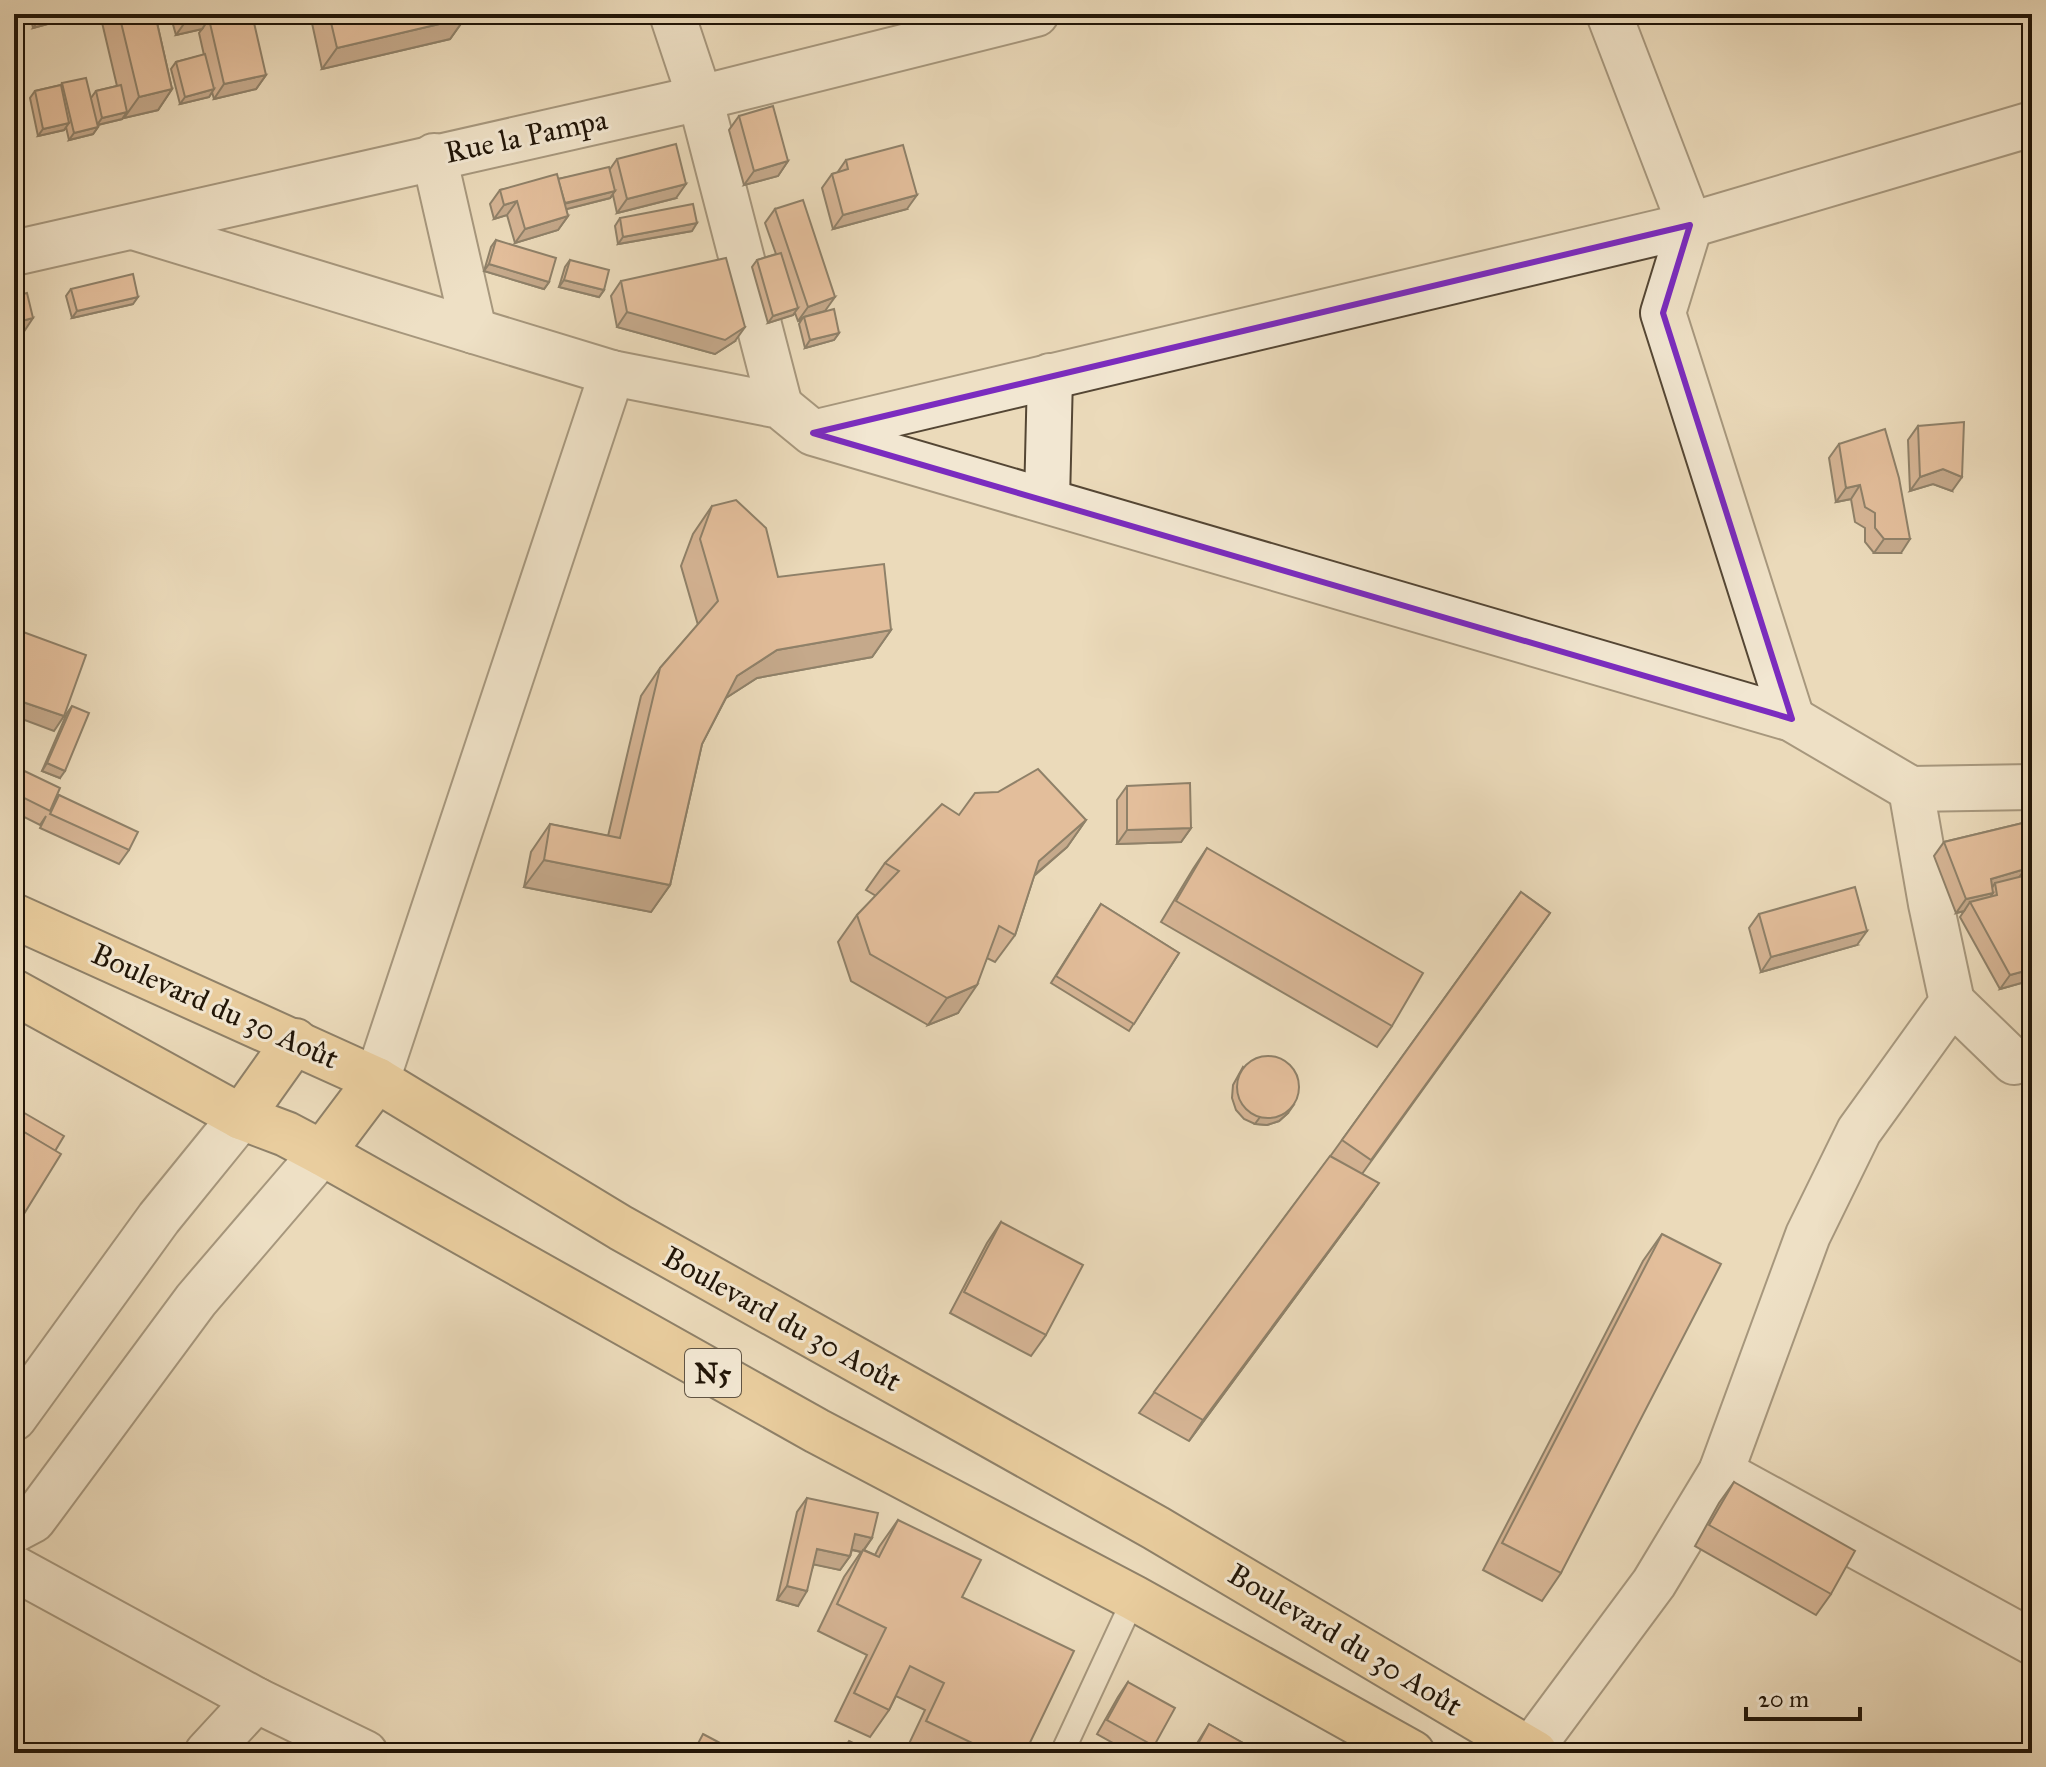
<svg xmlns="http://www.w3.org/2000/svg" width="2046" height="1767" viewBox="0 0 2046 1767" font-family="'IM FELL Great Primer',serif">
  <rect width="100%" height="100%" fill="#ebdaba"/>
  <filter id="stains"><feTurbulence type="fractalNoise" baseFrequency=".0025" numOctaves="4"/><feColorMatrix values="0 0 0 0 .2 0 0 0 0 .09 0 0 0 0 .02 0 0 0 .5 -.17"/></filter>
  <radialGradient id="worn" r=".72"><stop offset=".6" stop-color="#630" stop-opacity="0"/><stop offset="1" stop-color="#630" stop-opacity=".3"/></radialGradient>
  <g fill="none" stroke-linecap="round" stroke-linejoin="round">
    <!-- service casing -->
    <g stroke="#544634" stroke-width="26">
      <polyline id="service" points="1062,1753 1134,1598"/>
    </g>
    <!-- minor casing -->
    <g stroke="#544634" stroke-width="48">
      <g id="minor">
        <polyline points="672,14 700,98 780,406"/>
        <polyline points="1609,14 1690,225 1663,313 1792,719"/>
        <polyline points="434,156 474,331"/>
        <polyline points="133,227 612,373 780,406 813,433 1792,719 1911,789 2032,787"/>
        <polyline points="817,432 1690,225 2032,124"/>
        <polyline points="1047,500 1050,376"/>
        <polyline points="1952,1002 2014,1062"/>
        <polyline points="377,1080 612,373"/>
        <polyline points="1721,1472 2032,1642"/>
        <polyline points="14,1568 256,1700 365,1753"/>
        <polyline points="1530,1750 1654,1583 1721,1472 1808,1235 1859,1131 1952,1002 1931,904 1911,789"/>
        <polyline points="207,1753 256,1700"/>
      </g>
    </g>
    <!-- tertiary casing -->
    <g stroke="#544634" stroke-width="48">
      <g id="tertiary">
        <polyline points="14,253 700,98 1036,14"/>
        <polyline points="14,1418 159,1218 241,1117"/>
        <polyline points="14,1530 33,1520 196,1300 322,1153"/>
      </g>
    </g>
    <!-- trunk casing -->
    <g stroke="#211507" stroke-width="48">
      <g id="trunk">
        <polyline points="14,916 377,1080 621,1228 1156,1528 1535,1753"/>
        <polyline points="14,992 241,1117 286,1134 322,1153 817,1431 1134,1598 1412,1753"/>
        <polyline points="241,1117 295,1041"/>
        <polyline points="322,1153 377,1080"/>
      </g>
    </g>
    <!-- service -->
    <use href="#service" stroke="#f2e7d2" stroke-width="22"/>
    <!-- minor -->
    <use href="#minor" stroke="#f2e7d2" stroke-width="44"/>
    <!-- tertiary -->
    <use href="#tertiary" stroke="#f2e7d2" stroke-width="44"/>
    <!-- trunk -->
    <use href="#trunk" stroke="#e6bd7d" stroke-width="44"/>
  </g>
  <!-- wall -->
  <g fill="#bb8666" stroke="#211507" stroke-width="2">
    <polygon points="30,14 84,14 33,28"/>
    <polygon points="100,14 155,14 172,89 158,110 124,118 124,117 122,119 98,125 98,127 93,134 69,140 66,127 64,130 38,136 30,98 35,91 61,85 62,83 91,98 96,91 117,86"/>
    <polygon points="170,14 224,14 222,16 266,75 256,89 214,99 212,92 209,97 180,104 171,69 176,62 204,55 199,33 202,29 176,35"/>
    <polygon points="310,14 464,14 465,18 450,39 322,69"/>
    <polygon points="739,116 788,161 778,176 744,185 729,130"/>
    <polygon points="617,159 676,198 617,213 613,195 610,198 566,209 568,216 558,230 515,243 507,215 494,219 490,204 500,190 610,169"/>
    <polygon points="846,160 907,209 833,229 822,188 832,174 837,173"/>
    <polygon points="775,209 825,311 839,333 834,340 805,348 799,324 802,319 798,321 795,313 793,315 768,323 752,267 757,260 776,254 765,223"/>
    <polygon points="620,218 692,231 618,244 615,226"/>
    <polygon points="496,240 549,282 544,289 484,271 491,247"/>
    <polygon points="570,260 604,290 599,297 559,287 565,267"/>
    <polygon points="621,281 735,341 715,354 617,327 611,296"/>
    <polygon points="71,289 133,304 72,318 66,296"/>
    <polygon points="1918,426 1952,491 1933,484 1910,491 1908,440"/>
    <polygon points="1839,444 1901,553 1874,553 1865,542 1865,528 1855,522 1851,499 1836,502 1829,458"/>
    <polygon points="712,506 778,577 891,630 872,657 757,678 726,698 702,744 670,885 651,912 524,887 531,852 550,824 608,836 641,696 660,668 698,625 681,566 693,534"/>
    <polygon points="72,706 60,778 42,771 67,713"/>
    <polygon points="14,766 53,804 59,795 129,850 119,864 40,828 46,816 40,825 14,812"/>
    <polygon points="1127,786 1191,828 1181,842 1117,844 1117,800"/>
    <polygon points="959,815 1086,820 1067,847 1034,876 1015,935 995,962 987,958 958,1013 928,1025 851,981 838,942 857,915 876,896 866,890 885,863"/>
    <polygon points="2027,822 2032,980 2000,989 1960,917 1964,911 1956,913 1934,856 1944,842"/>
    <polygon points="1207,848 1392,1026 1377,1047 1161,922 1193,869"/>
    <polygon points="1521,892 1550,913 1362,1174 1364,1204 1189,1441 1139,1413 1329,1158"/>
    <polygon points="1101,904 1179,953 1129,1031 1051,983"/>
    <polygon points="1759,914 1857,945 1761,972 1749,928"/>
    <polygon points="1243,1067 1288,1113 1279,1121 1267,1125 1255,1124 1244,1119 1236,1110 1232,1098 1233,1085"/>
    <polygon points="1001,1222 1046,1335 1031,1356 950,1313 987,1243"/>
    <polygon points="1662,1234 1561,1573 1542,1601 1483,1570 1643,1261"/>
    <polygon points="1734,1482 1831,1594 1816,1615 1695,1546 1719,1503"/>
    <polygon points="807,1498 872,1538 864,1550 875,1555 879,1547 898,1520 962,1597 1025,1753 917,1753 907,1748 925,1710 896,1696 889,1710 870,1737 835,1721 867,1655 818,1631 844,1577 861,1552 852,1550 850,1556 840,1570 814,1564 798,1606 777,1600 797,1512"/>
    <polygon points="1128,1682 1154,1746 1149,1753 1131,1753 1097,1734 1118,1697"/>
    <polygon points="1209,1724 1261,1753 1191,1753"/>
  </g>
  <!-- shaded-wall -->
  <g fill="#986d53" stroke="#211507" stroke-width="2">
    <polygon points="43,14 84,14 33,28"/>
    <polygon points="215,14 224,14 216,26 209,19 202,29 176,35 186,21"/>
    <polygon points="465,18 450,39 322,69 337,48"/>
    <polygon points="266,75 256,89 214,99 224,84"/>
    <polygon points="172,89 158,110 124,118 139,97"/>
    <polygon points="214,89 209,97 180,104 185,97"/>
    <polygon points="127,112 122,119 97,125 102,118"/>
    <polygon points="69,123 64,130 38,136 43,129"/>
    <polygon points="98,127 93,134 69,140 74,133"/>
    <polygon points="788,161 778,176 744,185 754,171"/>
    <polygon points="686,184 676,198 617,213 627,199"/>
    <polygon points="615,191 610,198 555,212 560,205"/>
    <polygon points="917,195 907,209 833,229 843,215"/>
    <polygon points="517,201 507,215 494,219 504,205"/>
    <polygon points="568,216 558,230 515,243 525,229"/>
    <polygon points="697,223 692,231 618,244 623,237"/>
    <polygon points="489,264 549,282 544,289 484,271"/>
    <polygon points="564,280 604,290 599,297 559,287"/>
    <polygon points="138,297 133,304 72,318 77,311"/>
    <polygon points="835,297 825,311 804,317 798,321 808,307"/>
    <polygon points="798,308 793,315 768,323 773,316"/>
    <polygon points="627,312 745,327 735,341 715,354 617,327"/>
    <polygon points="33,318 23,333 14,335 14,323"/>
    <polygon points="839,333 834,340 805,348 810,340"/>
    <polygon points="1943,469 1962,477 1952,491 1933,484 1910,491 1920,477"/>
    <polygon points="1860,485 1851,499 1836,502 1846,488"/>
    <polygon points="1884,539 1910,539 1901,553 1874,553"/>
    <polygon points="891,630 872,657 757,678 718,703 737,676 777,650"/>
    <polygon points="14,699 64,716 54,731 14,716"/>
    <polygon points="47,763 65,771 60,778 42,771"/>
    <polygon points="1086,820 1067,847 1019,888 1039,861"/>
    <polygon points="1191,828 1181,842 1117,844 1127,830"/>
    <polygon points="544,860 670,885 651,912 524,887"/>
    <polygon points="2025,869 2015,883 1995,883 1990,891 1991,879"/>
    <polygon points="2032,880 2032,892 2018,895 2028,881"/>
    <polygon points="1993,893 1984,907 1970,902 1964,911 1956,913 1966,899"/>
    <polygon points="1867,931 1857,945 1761,972 1771,957"/>
    <polygon points="2032,969 2032,980 2000,989 2010,975"/>
    <polygon points="977,985 958,1013 928,1025 947,998"/>
    <polygon points="1293,1106 1288,1113 1279,1121 1267,1125 1255,1124 1260,1117"/>
    <polygon points="1379,1183 1364,1204 1189,1441 1203,1420"/>
    <polygon points="855,1534 872,1538 862,1552 845,1548"/>
    <polygon points="817,1549 850,1556 840,1570 807,1563"/>
    <polygon points="787,1586 807,1591 798,1606 777,1600"/>
  </g>
  <!-- building -->
  <g fill="#d99c77" stroke="#211507" stroke-width="2">
    <polygon points="119,14 155,14 172,89 139,97"/>
    <polygon points="184,14 215,14 186,21"/>
    <polygon points="231,14 252,14 266,75 224,84 209,19"/>
    <polygon points="329,14 464,14 465,18 337,48"/>
    <polygon points="205,54 214,89 185,97 176,62"/>
    <polygon points="86,78 98,127 74,133 62,83"/>
    <polygon points="61,85 69,123 43,129 35,91"/>
    <polygon points="121,85 127,112 102,118 96,91"/>
    <polygon points="773,106 788,161 754,171 739,116"/>
    <polygon points="14,116 18,134 14,135"/>
    <polygon points="676,144 686,184 627,199 617,159"/>
    <polygon points="903,145 917,195 843,215 832,174 848,169 846,160"/>
    <polygon points="609,167 615,191 565,203 558,179"/>
    <polygon points="557,174 568,216 525,229 517,201 504,205 500,190"/>
    <polygon points="803,200 835,297 808,307 775,209"/>
    <polygon points="693,204 697,223 623,237 620,218"/>
    <polygon points="496,240 556,258 549,282 489,264"/>
    <polygon points="781,253 798,308 773,316 757,260"/>
    <polygon points="726,258 745,327 725,340 627,312 621,281"/>
    <polygon points="570,260 609,270 604,290 564,280"/>
    <polygon points="133,274 138,297 77,311 71,289"/>
    <polygon points="27,293 33,318 14,323 14,296"/>
    <polygon points="834,309 839,333 810,340 804,317"/>
    <polygon points="1964,422 1962,477 1943,469 1920,477 1918,426"/>
    <polygon points="1885,429 1899,478 1910,539 1884,539 1875,528 1875,513 1865,507 1860,485 1846,488 1839,444"/>
    <polygon points="736,500 766,528 778,577 884,564 891,630 777,650 737,676 702,744 670,885 544,860 550,824 620,838 660,668 718,601 700,539 712,506"/>
    <polygon points="15,629 86,655 64,716 14,699 14,633"/>
    <polygon points="72,706 89,713 65,771 47,763"/>
    <polygon points="14,766 60,788 50,811 14,793"/>
    <polygon points="1038,769 1086,820 1039,861 1015,935 999,926 977,985 947,998 870,954 857,915 899,871 885,863 942,804 959,815 975,793 998,792"/>
    <polygon points="1190,783 1191,828 1127,830 1127,786"/>
    <polygon points="59,795 138,832 129,850 50,814"/>
    <polygon points="2027,822 2032,841 2032,880 2028,881 2025,869 1991,879 1993,893 1966,899 1944,842"/>
    <polygon points="1207,848 1423,973 1392,1026 1176,901"/>
    <polygon points="2023,876 2025,888 2032,886 2032,969 2010,975 1970,902 1997,895 1995,883"/>
    <polygon points="1855,887 1867,931 1771,957 1759,914"/>
    <polygon points="1521,892 1550,913 1371,1160 1342,1140"/>
    <polygon points="1101,904 1179,953 1134,1024 1056,976"/>
    <circle cx="1268" cy="1087" r="31"/>
    <polygon points="14,1107 64,1136 55,1151 14,1126"/>
    <polygon points="14,1126 61,1154 14,1230"/>
    <polygon points="1330,1156 1379,1183 1203,1420 1154,1392"/>
    <polygon points="1001,1222 1083,1265 1046,1335 964,1292"/>
    <polygon points="1662,1234 1721,1264 1561,1573 1502,1543"/>
    <polygon points="1734,1482 1855,1551 1831,1594 1709,1525"/>
    <polygon points="807,1498 878,1513 872,1538 855,1534 850,1556 817,1549 807,1591 787,1586"/>
    <polygon points="898,1520 981,1560 962,1597 1074,1651 1025,1753 993,1753 926,1721 944,1683 910,1666 889,1710 854,1693 886,1628 837,1604 863,1550 879,1557"/>
    <polygon points="1128,1682 1175,1708 1154,1746 1107,1720"/>
    <polygon points="1209,1724 1261,1753 1193,1753"/>
    <polygon points="703,1734 739,1753 693,1753"/>
    <polygon points="849,1741 873,1753 842,1753"/>
  </g>
  <!-- marked area -->
  <path d="M0 0H2046V1767H0ZM1690,225L1663,313L1792,719L813,433Z" fill="#ebdaba" fill-opacity=".55" fill-rule="evenodd"/>
  <path fill="none" stroke="#7b2cbf" stroke-width="6" stroke-linejoin="round" d="M1690,225L1663,313L1792,719L813,433Z"/>
  <g text-anchor="middle" dominant-baseline="central" stroke-width="6" stroke-linejoin="round" paint-order="stroke">
    <!-- shield labels -->
    <rect fill="#f2e7d2" stroke="#605444" stroke-width="2" x="685" y="1349" width="56" height="48" rx="6"/>
    <g font-size="28" font-weight="bold" fill="#211507">
      <text x="713" y="1373">N5</text>
    </g>
    <!-- street labels -->
    <g font-size="30" fill="#211507" stroke="#f2e7d2">
      <text transform="translate(526 136) rotate(-12)">Rue la Pampa</text>
      <text transform="translate(215 1006) rotate(24)">Boulevard du 30 Août</text>
      <text transform="translate(782 1319) rotate(29)">Boulevard du 30 Août</text>
      <text transform="translate(1345 1640) rotate(31)">Boulevard du 30 Août</text>
    </g>
  </g>
  <!-- margin -->
  <rect width="2046" height="1767" fill="none" stroke="#ebdaba" stroke-width="48"/>
  <rect x="16" y="16" width="2014" height="1735" fill="none" stroke="#211507" stroke-width="4"/>
  <rect x="24" y="24" width="1998" height="1719" fill="none" stroke="#211507" stroke-width="2"/>
  <!-- scale -->
  <path d="M1746 1707v12h114v-12" fill="none" stroke="#211507" stroke-width="4"/>
  <text x="1758" y="1707" font-size="24" fill="#211507" stroke="#f2e7d2" stroke-width="6" paint-order="stroke">20 m</text>
  <rect width="100%" height="100%" filter="url(#stains)"/>
  <rect width="100%" height="100%" fill="url(#worn)"/>
</svg>
